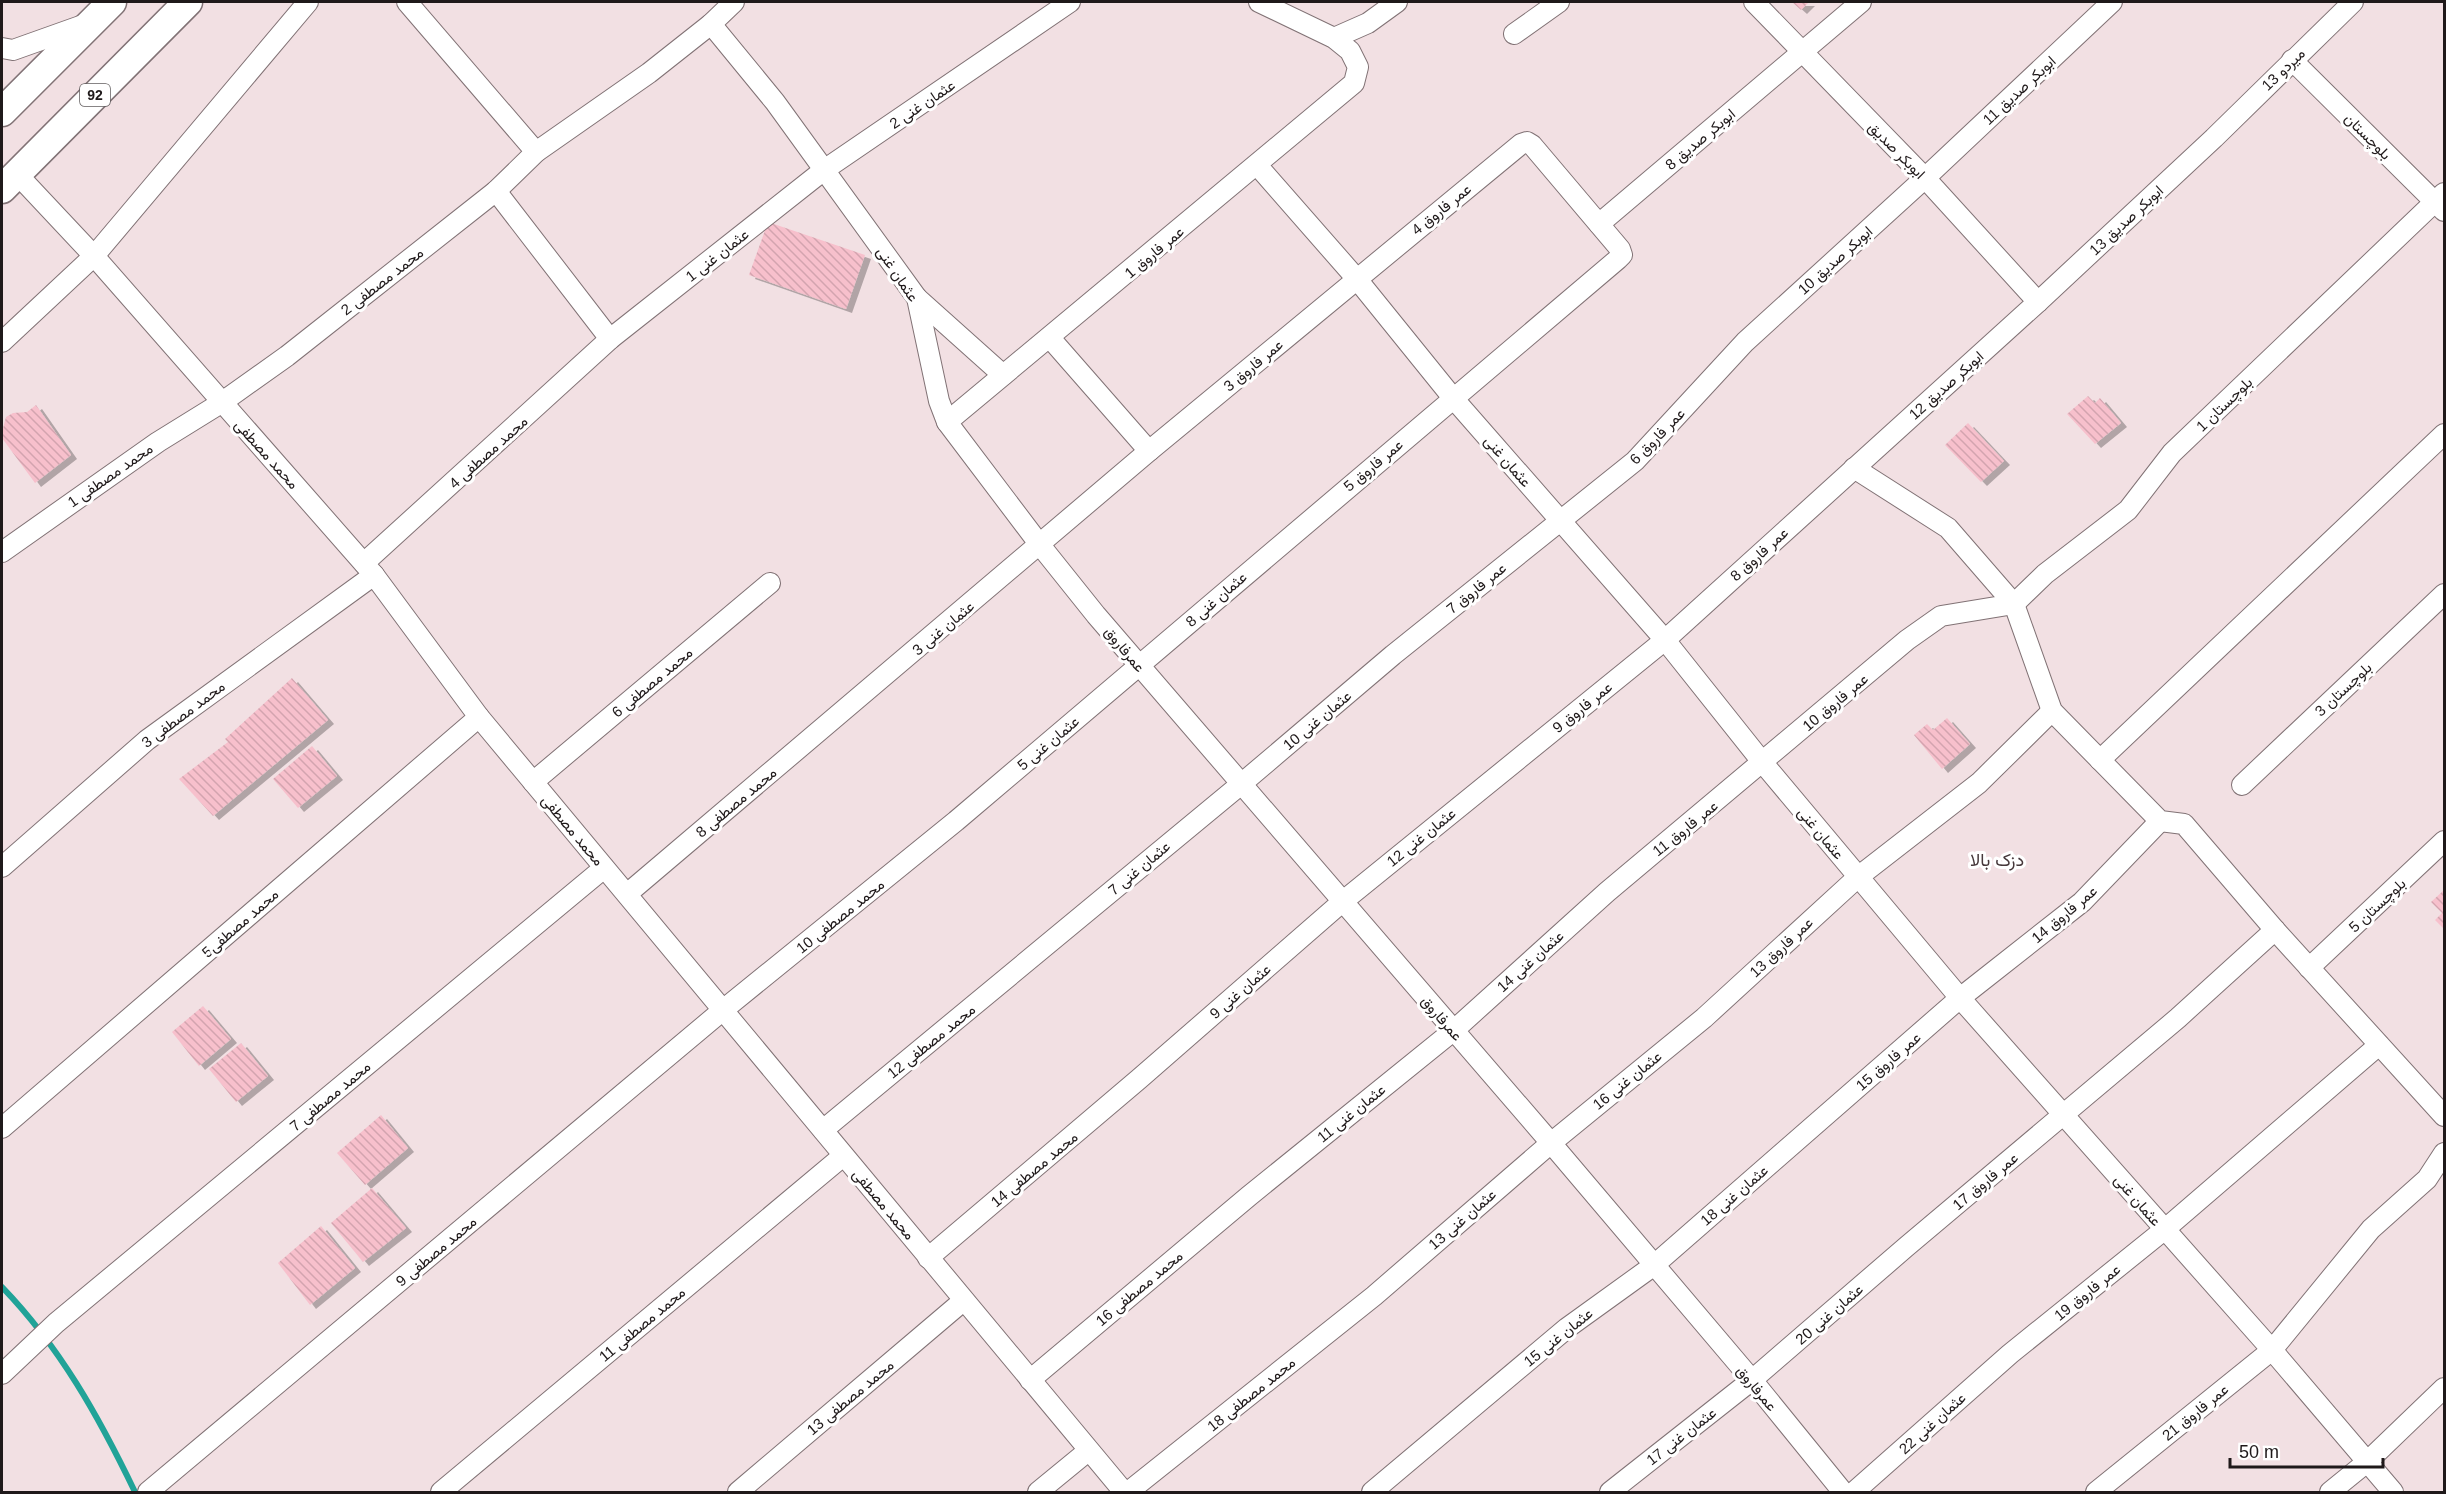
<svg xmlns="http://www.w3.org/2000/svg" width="2446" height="1494" viewBox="0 0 2446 1494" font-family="Arial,Vazirmatn,sans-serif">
  <defs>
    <pattern id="building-back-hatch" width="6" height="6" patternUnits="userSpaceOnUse" patternTransform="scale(1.5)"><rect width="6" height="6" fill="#f7c0cc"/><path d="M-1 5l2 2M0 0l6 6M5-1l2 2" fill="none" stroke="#d3a4af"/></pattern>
    <filter id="shadow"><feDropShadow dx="6" dy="4" stdDeviation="0" flood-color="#0004"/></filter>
  </defs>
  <rect width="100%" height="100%" fill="#f2e0e3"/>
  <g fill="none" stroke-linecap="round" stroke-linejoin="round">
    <!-- stream -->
    <path stroke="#21a398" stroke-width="6" d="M2,1287C60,1347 99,1417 135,1492"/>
  </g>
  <!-- building -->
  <g fill="url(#building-back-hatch)" filter="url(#shadow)">
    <polygon points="1792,2 1809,2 1801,10"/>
    <polygon points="768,222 865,255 846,309 749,275"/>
    <polygon points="2088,396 2095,403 2100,398 2121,423 2095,444 2067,414"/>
    <polygon points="36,405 71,455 35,483 2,438 2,432 6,417 13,413 27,412"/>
    <polygon points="1968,423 2004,461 1981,482 1945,445"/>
    <polygon points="292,678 328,720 213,816 179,779 228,742 225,739"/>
    <polygon points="1947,718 1970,744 1942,769 1914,735 1927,724 1933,730"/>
    <polygon points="312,746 337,776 298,808 273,779"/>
    <polygon points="2444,890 2444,929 2435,920 2442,913 2431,902"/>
    <polygon points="203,1006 231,1039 199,1066 172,1032"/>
    <polygon points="241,1043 268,1076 236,1102 209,1069"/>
    <polygon points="381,1115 408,1148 365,1185 337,1153"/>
    <polygon points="372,1188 406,1228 363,1262 331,1223"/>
    <polygon points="321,1226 355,1268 310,1305 278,1263"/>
  </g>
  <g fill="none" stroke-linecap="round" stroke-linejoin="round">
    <!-- minor casing -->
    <g stroke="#817275" stroke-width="22">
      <g id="minor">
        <polyline points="407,2 536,152"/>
        <polyline points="1754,2 1925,178 2038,302"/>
        <polyline points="711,24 775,102 917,298 939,401 947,422 1040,545 1096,615 1551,1143 1752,1380 1843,1492"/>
        <polyline points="1514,34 1559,2"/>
        <polyline points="1334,38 1368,23 1397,2"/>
        <polyline points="2,48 13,50 86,24"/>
        <polyline points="2292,60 2444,211"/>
        <polyline points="1257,165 1356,278 1453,398 1665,640 1763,763 1960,998 2272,1350 2393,1492"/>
        <polyline points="17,174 94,256 374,575 479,717 1124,1492"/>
        <polyline points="496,191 610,339"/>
        <polyline points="1599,224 1861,2"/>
        <polyline points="917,298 1003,375"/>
        <polyline points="1050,338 1149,451"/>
        <polyline points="2,342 94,256 308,2"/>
        <polyline points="947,422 1354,83 1358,67 1350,51 1334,38 1259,2"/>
        <polyline points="1854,468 1948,528 2014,604 2052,711 2160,821 2184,824 2275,930 2444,1116"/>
        <polyline points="2,552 158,442 221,403 287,356 496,191 536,152 649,73 711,24 734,2"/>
        <polyline points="364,563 610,339 824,170 1070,2"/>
        <polyline points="2014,604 2045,574 2128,510 2172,453 2444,193"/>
        <polyline points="2100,760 2444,434"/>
        <polyline points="533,782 770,583"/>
        <polyline points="2242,785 2444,594"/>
        <polyline points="2,867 147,740 374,575"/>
        <polyline points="2309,968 2444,841"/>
        <polyline points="2,1128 479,717"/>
        <polyline points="823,1130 1240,785 1393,655 1635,461 1745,342 1925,178 2112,2"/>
        <polyline points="928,1258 1139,1079 1342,902 1665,640 2038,302 2214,138 2353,2"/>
        <polyline points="2,1374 56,1323 604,868"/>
        <polyline points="1030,1380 1249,1196 1453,1031 1607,892 1907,640 1941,616 2014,604"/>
        <polyline points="148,1492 723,1010 956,821 1618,259 1622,255 1620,249 1532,145 1527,142 1521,144 1149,451 627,894"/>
        <polyline points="441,1492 843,1156"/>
        <polyline points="738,1492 963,1301"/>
        <polyline points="1038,1492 1088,1451"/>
        <polyline points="1128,1492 1374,1296 1551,1143 1704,1018 1858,877 1979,783 2052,711"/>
        <polyline points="1372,1492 1567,1328 1653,1266 1960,998 2082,902 2160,821"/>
        <polyline points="1610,1492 1752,1380 1906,1247 2178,1018 2275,930"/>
        <polyline points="1854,1492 2010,1354 2164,1230 2379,1045"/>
        <polyline points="2096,1492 2272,1350 2371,1229 2427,1179 2444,1153"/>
        <polyline points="2330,1492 2367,1462 2444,1388"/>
      </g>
    </g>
    <!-- highway casing -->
    <g stroke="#817275" stroke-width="31">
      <g id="highway">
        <polyline points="2,112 112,2"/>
        <polyline points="2,189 188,2"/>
      </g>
    </g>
    <!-- minor -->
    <use href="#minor" stroke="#fff" stroke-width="20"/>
    <!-- highway -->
    <use href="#highway" stroke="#fff" stroke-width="28"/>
  </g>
  <g text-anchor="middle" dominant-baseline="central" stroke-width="6" stroke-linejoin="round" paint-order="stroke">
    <!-- shield labels -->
    <rect fill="#fff" stroke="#625e5f" stroke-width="1.5" x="80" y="84" width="30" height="22" rx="4.5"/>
    <g font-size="14" font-weight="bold" fill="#1f191a">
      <text x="95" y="95">92</text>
    </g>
    <!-- street labels -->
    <g font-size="15" fill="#1f191a" stroke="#fff">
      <text transform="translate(2283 69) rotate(-44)">میردو 13</text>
      <text transform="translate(2019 90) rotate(-43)">ابوبکر صدیق 11</text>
      <text transform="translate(922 104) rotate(-34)">عثمان غنی 2</text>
      <text transform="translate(2368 136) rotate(45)">بلوچستان</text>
      <text transform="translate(1700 139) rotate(-40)">ابوبکر صدیق 8</text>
      <text transform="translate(1897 150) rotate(45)">ابوبکر صدیق</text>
      <text transform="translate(1441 209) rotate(-39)">عمر فاروق 4</text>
      <text transform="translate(2126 220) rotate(-43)">ابوبکر صدیق 13</text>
      <text transform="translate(1154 252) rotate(-40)">عمر فاروق 1</text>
      <text transform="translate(717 255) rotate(-38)">عثمان غنی 1</text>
      <text transform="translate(1835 260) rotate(-42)">ابوبکر صدیق 10</text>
      <text transform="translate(898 274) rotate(56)">عثمان غنی</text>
      <text transform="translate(382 281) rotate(-38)">محمد مصطفی 2</text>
      <text transform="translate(1253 365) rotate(-40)">عمر فاروق 3</text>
      <text transform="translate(1946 385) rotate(-42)">ابوبکر صدیق 12</text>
      <text transform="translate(2224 404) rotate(-44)">بلوچستان 1</text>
      <text transform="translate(1657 436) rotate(-46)">عمر فاروق 6</text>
      <text transform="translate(488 452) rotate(-42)">محمد مصطفی 4</text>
      <text transform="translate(267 454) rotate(48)">محمد مصطفی</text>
      <text transform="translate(1508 461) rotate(49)">عثمان غنی</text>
      <text transform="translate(1373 465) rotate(-40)">عمر فاروق 5</text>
      <text transform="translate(110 475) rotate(-35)">محمد مصطفی 1</text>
      <text transform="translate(1759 554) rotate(-42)">عمر فاروق 8</text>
      <text transform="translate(1476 588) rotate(-39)">عمر فاروق 7</text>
      <text transform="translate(1216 599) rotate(-41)">عثمان غنی 8</text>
      <text transform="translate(943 628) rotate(-40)">عثمان غنی 3</text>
      <text transform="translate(1125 649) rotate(50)">عمرفاروق</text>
      <text transform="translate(652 682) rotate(-40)">محمد مصطفی 6</text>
      <text transform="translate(2343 689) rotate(-43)">بلوچستان 3</text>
      <text transform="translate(1835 702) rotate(-40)">عمر فاروق 10</text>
      <text transform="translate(1582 707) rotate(-39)">عمر فاروق 9</text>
      <text transform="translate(183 714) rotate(-37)">محمد مصطفی 3</text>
      <text transform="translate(1317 720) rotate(-40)">عثمان غنی 10</text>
      <text transform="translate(1048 743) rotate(-40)">عثمان غنی 5</text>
      <text transform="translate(736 802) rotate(-40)">محمد مصطفی 8</text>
      <text transform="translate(1685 828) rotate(-39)">عمر فاروق 11</text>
      <text transform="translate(573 830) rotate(50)">محمد مصطفی</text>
      <text transform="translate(1821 833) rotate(50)">عثمان غنی</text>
      <text transform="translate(1421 837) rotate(-39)">عثمان غنی 12</text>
      <text transform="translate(1139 868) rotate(-40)">عثمان غنی 7</text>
      <text transform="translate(2377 905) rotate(-43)">بلوچستان 5</text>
      <text transform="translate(2064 914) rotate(-40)">عمر فاروق 14</text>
      <text transform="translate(840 916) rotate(-39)">محمد مصطفی 10</text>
      <text transform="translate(240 923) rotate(-41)">محمد مصطفی5</text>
      <text transform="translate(1781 947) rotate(-43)">عمر فاروق 13</text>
      <text transform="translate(1530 961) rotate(-42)">عثمان غنی 14</text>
      <text transform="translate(1240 991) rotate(-41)">عثمان غنی 9</text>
      <text transform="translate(1442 1018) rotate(49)">عمرفاروق</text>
      <text transform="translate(931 1041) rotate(-39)">محمد مصطفی 12</text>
      <text transform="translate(1888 1061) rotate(-41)">عمر فاروق 15</text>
      <text transform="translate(1627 1080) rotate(-39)">عثمان غنی 16</text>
      <text transform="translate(330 1096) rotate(-40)">محمد مصطفی 7</text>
      <text transform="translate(1351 1113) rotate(-39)">عثمان غنی 11</text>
      <text transform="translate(1034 1169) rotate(-40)">محمد مصطفی 14</text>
      <text transform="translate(1985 1181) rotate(-40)">عمر فاروق 17</text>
      <text transform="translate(1734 1195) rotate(-41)">عثمان غنی 18</text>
      <text transform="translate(2138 1200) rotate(49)">عثمان غنی</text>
      <text transform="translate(884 1204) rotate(50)">محمد مصطفی</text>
      <text transform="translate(1462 1219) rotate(-41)">عثمان غنی 13</text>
      <text transform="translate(436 1251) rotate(-40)">محمد مصطفی 9</text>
      <text transform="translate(1139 1288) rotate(-40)">محمد مصطفی 16</text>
      <text transform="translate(2087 1292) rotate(-39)">عمر فاروق 19</text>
      <text transform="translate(1829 1314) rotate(-41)">عثمان غنی 20</text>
      <text transform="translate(642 1324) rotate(-40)">محمد مصطفی 11</text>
      <text transform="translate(1558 1337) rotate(-39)">عثمان غنی 15</text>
      <text transform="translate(1757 1388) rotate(50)">عمرفاروق</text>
      <text transform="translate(1251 1394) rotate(-39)">محمد مصطفی 18</text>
      <text transform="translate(850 1397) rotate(-40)">محمد مصطفی 13</text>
      <text transform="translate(2195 1412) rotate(-39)">عمر فاروق 21</text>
      <text transform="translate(1932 1423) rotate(-42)">عثمان غنی 22</text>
      <text transform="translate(1681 1436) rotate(-38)">عثمان غنی 17</text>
    </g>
    <!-- quarter labels -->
    <g font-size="18" fill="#46383b" stroke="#fff">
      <text x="1997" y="860">دزک بالا</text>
    </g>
  </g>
  <!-- border -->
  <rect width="2446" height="1494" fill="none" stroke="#1f191a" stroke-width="6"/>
  <!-- scale -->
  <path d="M2230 1458v9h153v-9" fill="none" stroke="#1f191a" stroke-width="3"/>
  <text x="2239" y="1458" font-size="18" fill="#1f191a" stroke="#ffffff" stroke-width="4.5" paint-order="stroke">50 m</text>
</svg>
